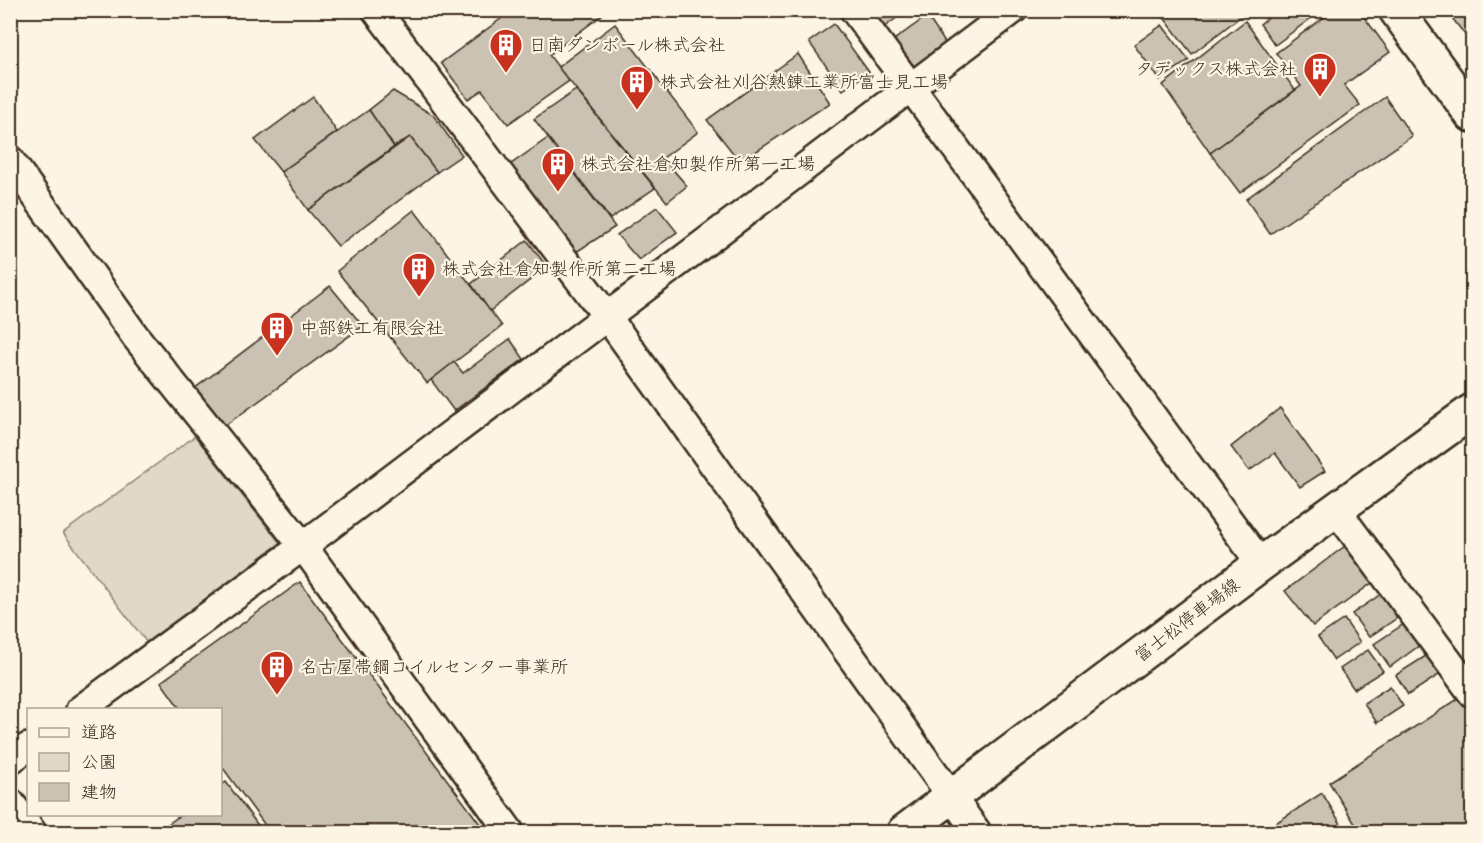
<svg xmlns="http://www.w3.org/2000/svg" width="1483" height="843" viewBox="0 0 1483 843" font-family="Sriracha,'Klee One',sans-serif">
  <rect width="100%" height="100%" fill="#fcf5e5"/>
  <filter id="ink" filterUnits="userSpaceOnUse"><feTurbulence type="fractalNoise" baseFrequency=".0167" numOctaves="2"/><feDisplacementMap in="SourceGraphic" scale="12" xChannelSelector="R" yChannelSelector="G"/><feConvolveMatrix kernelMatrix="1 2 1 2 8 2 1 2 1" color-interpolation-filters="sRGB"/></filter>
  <g filter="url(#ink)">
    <!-- green -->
    <polygon fill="#e0d8c8" stroke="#8e8173" stroke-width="1.5" points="195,436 280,543 147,643 63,533"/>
    <!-- building -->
    <g fill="#ccc2b3" stroke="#3b2a1e" stroke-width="1.5">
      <polygon points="513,10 599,10 602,15 549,55 569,81 508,124 482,90 468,99 441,63"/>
      <polygon points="876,10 907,10 882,29 871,14"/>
      <polygon points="1158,10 1249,10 1192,54"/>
      <polygon points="1279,10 1322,10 1275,45 1260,24"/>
      <polygon points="1334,10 1359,10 1390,52 1344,85 1360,105 1240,193 1210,153 1301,86 1276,53"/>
      <polygon points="1446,10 1472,10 1472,44"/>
      <polygon points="927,16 946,44 914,67 894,40"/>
      <polygon points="1245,21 1295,90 1210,153 1163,85"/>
      <polygon points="615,24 698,132 663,158 687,186 667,202 558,67"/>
      <polygon points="834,24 869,72 843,90 809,42"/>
      <polygon points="1162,25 1189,60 1160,80 1134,45"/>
      <polygon points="798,54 830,103 740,162 707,120"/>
      <polygon points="576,90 655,188 610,219 534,119"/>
      <polygon points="393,91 433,115 462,155 437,172 410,137 394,147 369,110"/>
      <polygon points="313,97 337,132 281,172 255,140"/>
      <polygon points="1385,97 1412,136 1270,234 1246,199"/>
      <polygon points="369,110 394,147 308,210 281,172"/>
      <polygon points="410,137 437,172 338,246 308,210"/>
      <polygon points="548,138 615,227 573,254 507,167"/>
      <polygon points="657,207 677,232 639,260 617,235"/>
      <polygon points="414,210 502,326 427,383 337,271"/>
      <polygon points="527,240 547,267 490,311 471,284"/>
      <polygon points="330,286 363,326 223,427 194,389"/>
      <polygon points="510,339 524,359 454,411 431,380 454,362 463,373"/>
      <polygon points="1280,408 1325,471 1300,487 1275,453 1249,471 1231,447"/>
      <polygon points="1349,543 1376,580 1313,626 1285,591"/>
      <polygon points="300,582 486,832 270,832 220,764 220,710 181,710 161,682"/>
      <polygon points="1387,590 1403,614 1369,637 1352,614"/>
      <polygon points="1344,619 1360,642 1334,660 1318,637"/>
      <polygon points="1410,620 1424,642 1390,667 1374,644"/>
      <polygon points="1368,650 1383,671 1354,689 1340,669"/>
      <polygon points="1432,652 1445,671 1408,695 1396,675"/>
      <polygon points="1390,686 1403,706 1377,723 1364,703"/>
      <polygon points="1461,697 1472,715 1472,832 1360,832 1329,782"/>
      <polygon points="226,782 263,832 157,832 182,814 220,814 220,786"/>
      <polygon points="1322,793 1346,832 1286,832 1274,824"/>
    </g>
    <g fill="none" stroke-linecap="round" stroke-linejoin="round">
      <!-- street casing -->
      <g stroke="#3b2a1e" stroke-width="32">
        <g id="street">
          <polyline points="376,10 606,315 977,832"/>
          <polyline points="854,10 1261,564"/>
          <polyline points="10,160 135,336 303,546 510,832"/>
          <polyline points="1337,511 1472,693"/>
          <polyline points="80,710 303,546 1013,10"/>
          <polyline points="10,760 28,747"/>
          <polyline points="10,802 32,832"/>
        </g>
      </g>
      <!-- secondary casing -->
      <g stroke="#3b2a1e" stroke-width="38">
        <g id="secondary">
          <polyline points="1396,10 1472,115"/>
          <polyline points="904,832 1261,564 1472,411"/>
        </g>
      </g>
      <!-- street -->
      <use href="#street" stroke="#fcf5e5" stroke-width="27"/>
      <!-- secondary -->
      <use href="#secondary" stroke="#fcf5e5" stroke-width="33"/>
    </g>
  </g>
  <!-- icons -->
  <defs>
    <g id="building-pin" transform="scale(1.725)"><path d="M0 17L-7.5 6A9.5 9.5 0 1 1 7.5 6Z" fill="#c8321e" stroke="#fcf5e5"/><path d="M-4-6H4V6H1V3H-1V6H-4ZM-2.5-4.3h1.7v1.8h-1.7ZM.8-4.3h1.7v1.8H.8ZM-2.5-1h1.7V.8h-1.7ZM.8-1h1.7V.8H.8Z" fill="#fff"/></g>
  </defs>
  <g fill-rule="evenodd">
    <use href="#building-pin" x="506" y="45"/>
    <use href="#building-pin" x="1320" y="69"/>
    <use href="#building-pin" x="637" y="82"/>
    <use href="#building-pin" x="558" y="164"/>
    <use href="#building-pin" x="419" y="269"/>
    <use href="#building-pin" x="277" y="328"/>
    <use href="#building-pin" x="277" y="667"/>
  </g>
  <g text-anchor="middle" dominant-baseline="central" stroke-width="4.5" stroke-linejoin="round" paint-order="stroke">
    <!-- poi labels -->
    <g font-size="18" fill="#3b2a1e" stroke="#fcf5e5" text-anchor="start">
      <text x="529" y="45">日南ダンボール株式会社</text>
      <text x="1297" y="69" text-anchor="end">タデックス株式会社</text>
      <text x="660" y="82">株式会社刈谷熱錬工業所富士見工場</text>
      <text x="581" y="164">株式会社倉知製作所第一工場</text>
      <text x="442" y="269">株式会社倉知製作所第二工場</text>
      <text x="300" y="328">中部鉄工有限会社</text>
      <text x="300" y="667">名古屋帯鋼コイルセンター事業所</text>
    </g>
    <!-- street labels -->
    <g font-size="18" fill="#3b2a1e" stroke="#fcf5e5">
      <text transform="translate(1187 620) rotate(-37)">富士松停車場線</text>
    </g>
  </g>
  <!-- margin -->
  <rect width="1483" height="843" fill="none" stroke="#fcf5e5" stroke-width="36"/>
  <rect x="18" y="18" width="1447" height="807" fill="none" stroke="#3b2a1e" stroke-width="2" filter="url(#ink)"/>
  <!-- legend -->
  <rect x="27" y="708" width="195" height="108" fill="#fcf5e5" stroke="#afa495" stroke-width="1.5"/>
  <rect x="39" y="728" width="30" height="9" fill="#fcf5e5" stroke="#afa495" stroke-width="1.5"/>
  <text x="81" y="738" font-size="18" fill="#3b2a1e">道路</text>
  <rect x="39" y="753" width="30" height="18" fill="#e0d8c8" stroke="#afa495" stroke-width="1.5"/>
  <text x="81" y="768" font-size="18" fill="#3b2a1e">公園</text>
  <rect x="39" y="783" width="30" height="18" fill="#ccc2b3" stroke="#afa495" stroke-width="1.5"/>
  <text x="81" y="798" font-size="18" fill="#3b2a1e">建物</text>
</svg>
